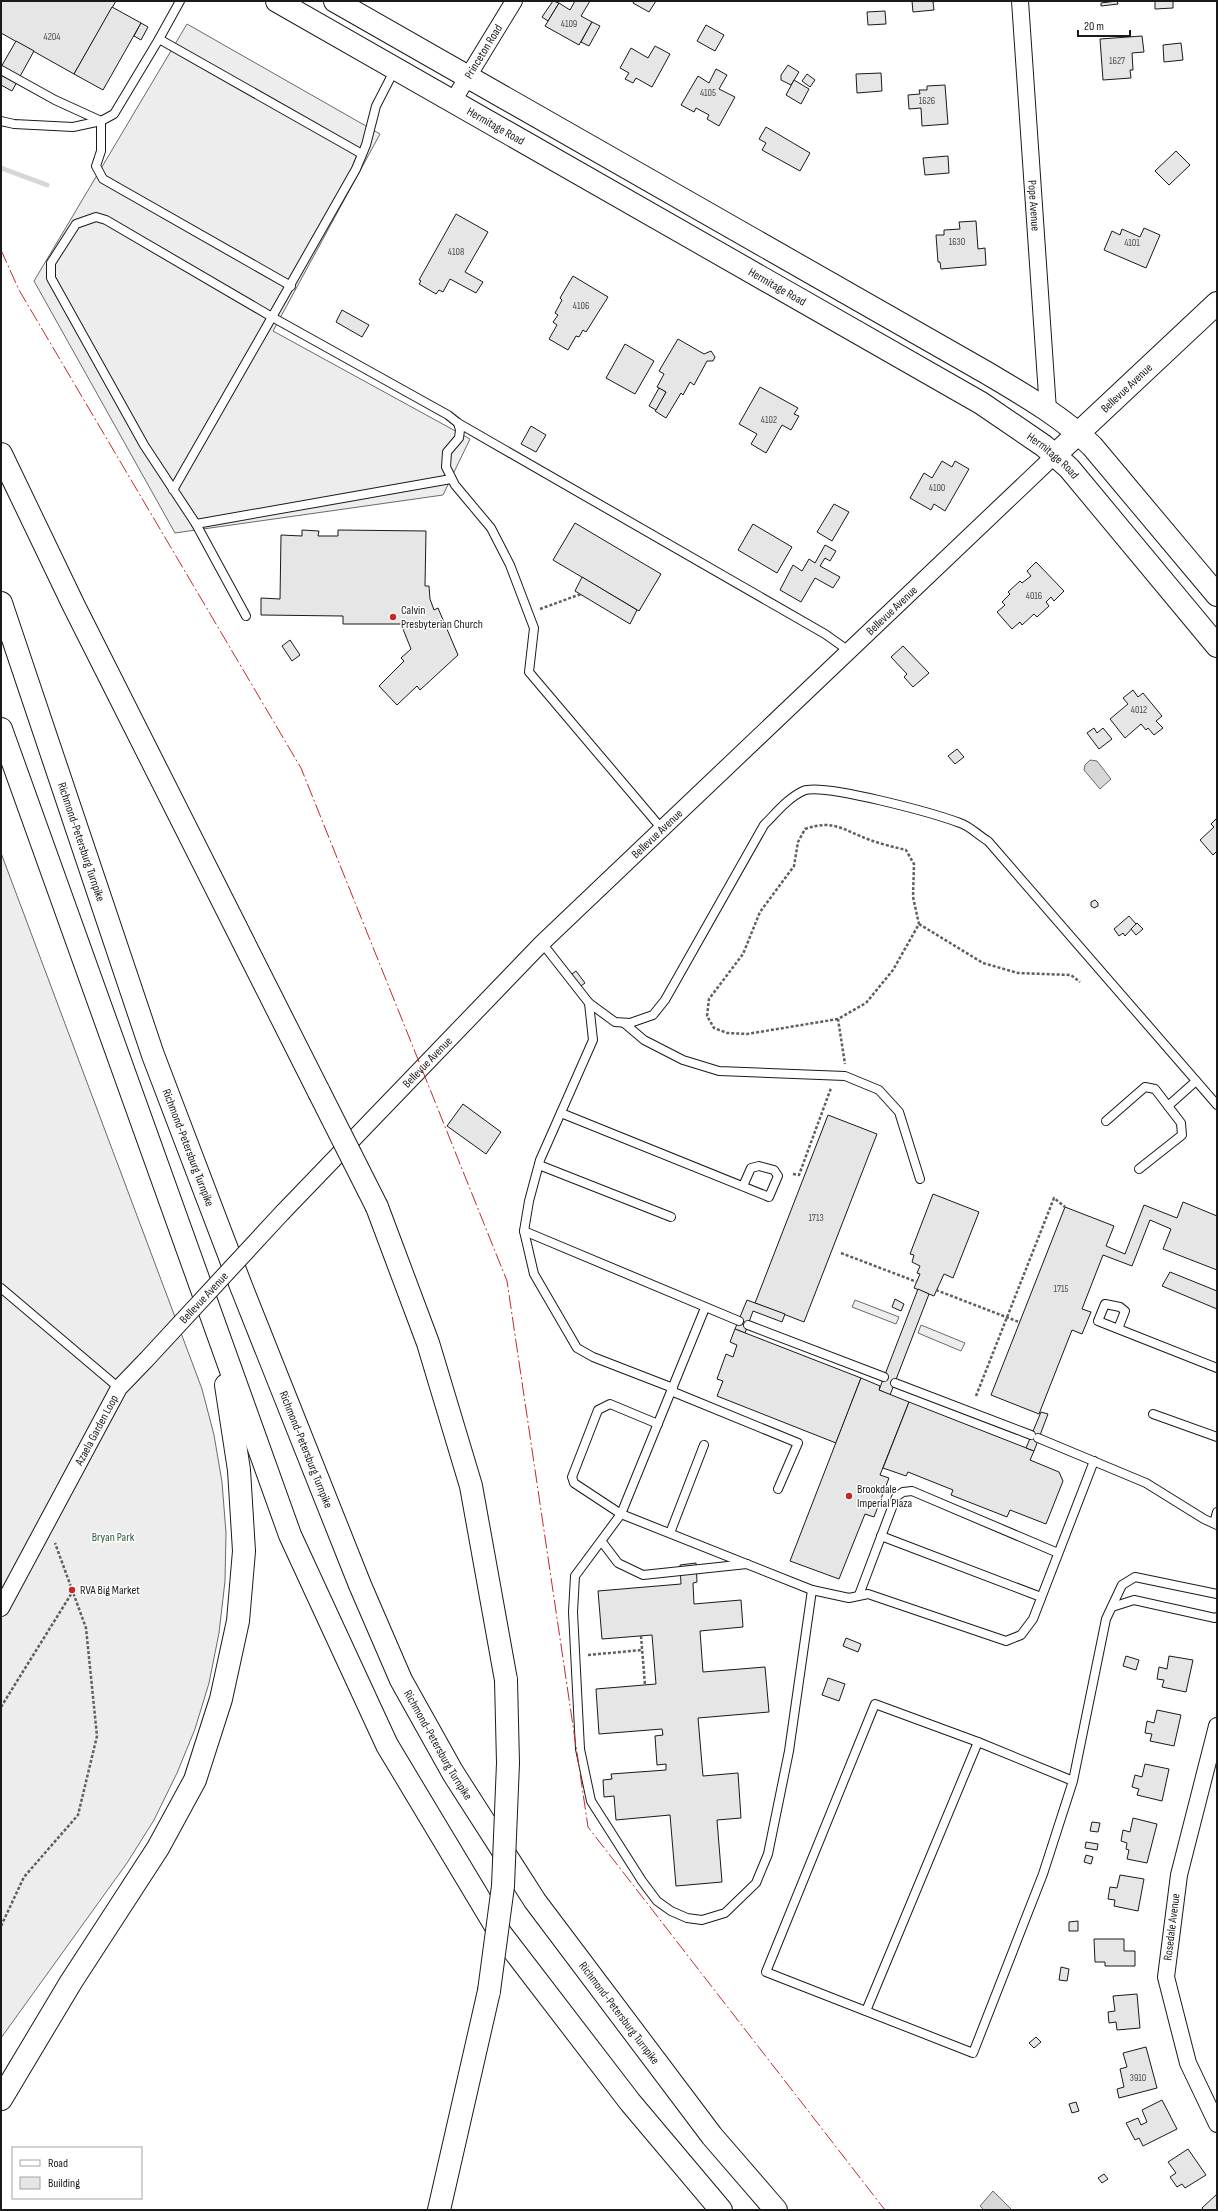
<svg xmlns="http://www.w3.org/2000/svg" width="1218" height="2211" viewBox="0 0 1218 2211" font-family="'Sofia Sans Condensed',sans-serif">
  <rect width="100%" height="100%" fill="#fff"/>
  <!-- built -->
  <g fill="#ededed" stroke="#6a6a6a">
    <polygon points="187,24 380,134 273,331 470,439 443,495 175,533 34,281"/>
    <polygon points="1,853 202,1389 214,1435 222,1482 226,1533 225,1581 219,1633 209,1683 195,1729 177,1773 154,1820 127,1863 1,2038"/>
    <polygon points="855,1300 899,1317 896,1324 852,1307"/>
    <polygon points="921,1325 965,1343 961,1351 918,1333"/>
  </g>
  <!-- water -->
  <g fill="#d7d7d7" stroke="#6a6a6a">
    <polygon points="1090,760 1097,761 1111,779 1100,789 1084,770 1085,765"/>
    <polygon points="993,2191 1012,2210 984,2210 980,2206"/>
  </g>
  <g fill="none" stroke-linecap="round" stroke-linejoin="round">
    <!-- stream -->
    <polyline stroke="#d7d7d7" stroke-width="5" points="1,168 47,185"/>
  </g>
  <!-- building -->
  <g fill="#e6e6e6" stroke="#1a1a1a">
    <polygon points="1,1 116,1 74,74 1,33"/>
    <polygon points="553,1 559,3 548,21 542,17"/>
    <polygon points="575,1 590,1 581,16 592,22 579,45 545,26 559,3 570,10"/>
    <polygon points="634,1 656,1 649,12 633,3"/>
    <polygon points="912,1 937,1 933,2 934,10 913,12"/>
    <polygon points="1117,1 1118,4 1101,6 1101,3"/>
    <polygon points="1155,1 1176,1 1173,1 1173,8 1155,9"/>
    <polygon points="112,7 141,23 103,90 74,74"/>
    <polygon points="885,11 886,24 868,25 867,12"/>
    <polygon points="592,22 600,26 589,46 581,42"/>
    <polygon points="141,23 148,27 141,40 134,36"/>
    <polygon points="706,25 724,35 715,51 697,41"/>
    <polygon points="1142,36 1144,52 1132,53 1133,70 1130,70 1131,78 1103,80 1100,39"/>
    <polygon points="16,41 34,51 12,91 1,85 1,67"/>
    <polygon points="1181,43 1183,60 1164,62 1163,45"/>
    <polygon points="655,46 670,54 652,87 636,78 633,83 625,79 629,73 620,68 631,48 648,58"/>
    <polygon points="788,65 799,72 791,85 781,80 781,75"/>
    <polygon points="716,69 727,75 719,89 735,97 719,126 707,119 709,115 696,108 694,112 681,105 698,76 709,83"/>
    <polygon points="881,73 882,91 857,93 856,74"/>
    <polygon points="807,74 815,80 810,87 802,81"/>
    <polygon points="794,80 809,89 801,104 786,95"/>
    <polygon points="945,85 948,124 922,126 921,108 909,109 908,95 920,94 919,90 927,90 927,86"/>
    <polygon points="766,127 810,153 800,171 762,150 766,143 759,139"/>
    <polygon points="1176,151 1190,165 1169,185 1155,171"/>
    <polygon points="948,156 949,173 925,175 923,158"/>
    <polygon points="456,214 488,232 465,272 483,282 476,293 450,279 443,292 439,290 436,294 419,284 421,281 419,280"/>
    <polygon points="976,221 978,249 985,248 986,265 941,269 940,262 938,262 936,235 944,235 944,230 960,229 959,222"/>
    <polygon points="1144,228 1160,235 1146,268 1104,250 1112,231 1120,235 1122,229 1140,237"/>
    <polygon points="573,276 608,297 586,332 583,330 579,337 576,336 568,350 549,339 557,325 553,322 558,315 555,313 562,300 560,298"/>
    <polygon points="342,310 369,325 362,337 336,322"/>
    <polygon points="678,339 704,354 711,351 715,357 713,361 707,361 694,385 690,382 683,395 681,393 666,418 655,411 666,392 657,387 664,374 659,371"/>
    <polygon points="625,344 654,361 635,394 606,378"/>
    <polygon points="760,387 798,408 794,414 799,416 791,430 782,425 766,453 751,444 757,434 739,424"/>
    <polygon points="659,388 666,392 656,410 649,406"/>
    <polygon points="531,426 546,435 536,452 521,444"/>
    <polygon points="942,461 952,467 955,461 969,469 945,511 934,504 931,510 910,498 924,473 932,478"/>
    <polygon points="834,504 849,512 832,541 817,532"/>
    <polygon points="575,523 661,574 639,611 553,560"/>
    <polygon points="753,524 792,547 777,573 738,550"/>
    <polygon points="302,530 319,531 318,536 338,536 338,530 426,531 425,586 429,586 430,599 434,610 438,608 458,655 420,690 417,686 397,705 379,686 404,661 401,658 411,649 401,624 343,624 343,616 261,615 261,598 280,599 281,535 302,536"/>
    <polygon points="825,545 836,551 830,561 825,558 820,566 840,577 833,588 815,578 801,602 780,590 793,565 802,571 809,559 815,563"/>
    <polygon points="1036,562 1064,591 1054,601 1051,597 1046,602 1049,606 1037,617 1034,614 1022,625 1020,622 1012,629 997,612 1005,605 1002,602 1010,594 1008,592 1020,581 1022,583 1031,576 1027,571"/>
    <polygon points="582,577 637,610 630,624 575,591"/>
    <polygon points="290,640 300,655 292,661 282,646"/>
    <polygon points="903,646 929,673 913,687 904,677 907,674 891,657"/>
    <polygon points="1133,690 1138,697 1143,693 1162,716 1156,721 1163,728 1154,735 1148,728 1146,730 1141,724 1125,738 1110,719 1128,704 1123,698"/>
    <polygon points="1094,728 1097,733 1103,728 1112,739 1099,749 1087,733"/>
    <polygon points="957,749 964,757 955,764 948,756"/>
    <polygon points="1217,818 1217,851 1213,855 1200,840 1214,827 1211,824"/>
    <polygon points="1095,900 1098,903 1098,906 1094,908 1091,906 1091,902"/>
    <polygon points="1129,916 1136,924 1125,936 1123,933 1119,936 1114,929"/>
    <polygon points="1137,923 1143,929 1136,935 1131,929"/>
    <polygon points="576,971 585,983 578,988 569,976"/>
    <polygon points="463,1104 501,1132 486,1154 447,1126"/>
    <polygon points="828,1115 877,1134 804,1322 755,1303"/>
    <polygon points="933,1194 979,1212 953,1278 944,1274 934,1296 914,1288 920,1274 917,1273 920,1266 912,1262 914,1255 910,1254"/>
    <polygon points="1183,1202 1217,1216 1217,1270 1163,1249 1171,1229 1150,1220 1132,1266 1103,1255 1082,1309 1091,1312 1082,1334 1072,1330 1039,1414 991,1395 1065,1207 1114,1226 1106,1246 1125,1254 1144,1205 1177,1218"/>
    <polygon points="1170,1272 1217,1291 1217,1309 1162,1286"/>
    <polygon points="918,1289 929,1294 890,1395 879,1390"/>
    <polygon points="895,1299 904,1304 901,1311 892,1307"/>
    <polygon points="747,1300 785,1314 782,1322 753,1311 745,1333 735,1329"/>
    <polygon points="735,1329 861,1378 836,1443 717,1396 723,1381 717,1379 726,1354 733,1357 737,1345 730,1342"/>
    <polygon points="861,1378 880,1386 879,1390 909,1402 880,1475 889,1478 874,1517 865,1514 839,1579 790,1561"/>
    <polygon points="909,1402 1034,1451 1030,1460 1059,1472 1063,1481 1046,1524 1010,1510 1007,1517 951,1495 953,1490 908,1472 906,1476 883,1468"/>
    <polygon points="1041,1412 1048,1414 1034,1451 1026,1448"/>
    <polygon points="696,1563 697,1582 693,1583 694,1604 741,1600 743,1627 700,1631 703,1672 765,1667 769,1712 698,1718 703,1776 738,1773 741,1818 717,1820 722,1882 676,1886 670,1815 616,1820 614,1796 604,1797 603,1780 612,1779 611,1774 666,1770 666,1764 657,1765 655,1736 663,1735 662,1729 599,1734 596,1689 656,1684 652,1635 602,1639 598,1591 681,1584 680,1565"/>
    <polygon points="846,1638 861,1644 858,1652 843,1646"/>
    <polygon points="1126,1656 1139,1660 1136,1670 1123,1666"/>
    <polygon points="1169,1656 1193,1660 1186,1692 1162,1687 1164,1680 1157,1679 1159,1667 1167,1669"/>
    <polygon points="828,1678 845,1684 839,1701 822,1695"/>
    <polygon points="1157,1710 1181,1715 1174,1746 1150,1741 1152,1734 1145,1733 1147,1721 1154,1723"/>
    <polygon points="1145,1764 1169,1769 1162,1801 1137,1795 1139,1789 1132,1787 1135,1775 1142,1777"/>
    <polygon points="1133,1818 1157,1824 1147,1863 1127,1859 1129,1850 1126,1849 1127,1843 1121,1841 1123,1830 1130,1832"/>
    <polygon points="1092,1822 1100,1823 1098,1832 1090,1831"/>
    <polygon points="1086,1842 1098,1844 1097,1850 1085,1848"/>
    <polygon points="1086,1855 1093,1857 1091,1864 1084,1862"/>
    <polygon points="1120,1875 1144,1879 1138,1911 1114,1906 1115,1900 1108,1899 1110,1887 1117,1888"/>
    <polygon points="1078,1921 1078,1931 1069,1931 1069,1922"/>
    <polygon points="1094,1939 1124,1939 1124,1951 1135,1951 1135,1966 1105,1966 1105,1962 1095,1962"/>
    <polygon points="1061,1967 1069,1969 1067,1981 1059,1980"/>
    <polygon points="1137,1994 1140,2028 1117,2030 1116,2022 1109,2023 1108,2012 1115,2011 1113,1996"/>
    <polygon points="1036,2037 1041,2042 1034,2048 1029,2043"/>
    <polygon points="1146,2047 1157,2088 1119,2098 1117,2089 1124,2087 1120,2069 1127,2067 1123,2053"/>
    <polygon points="1162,2100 1177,2129 1143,2146 1139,2138 1135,2140 1126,2123 1138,2118 1141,2125 1147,2122 1142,2110"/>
    <polygon points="1076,2102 1079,2111 1072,2113 1069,2104"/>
    <polygon points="1188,2149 1206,2175 1185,2188 1182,2184 1177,2187 1170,2177 1176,2173 1168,2162"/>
    <polygon points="1104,2174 1108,2179 1102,2183 1098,2178"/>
    <polygon points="1217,2194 1217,2210 1203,2210 1202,2208"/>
  </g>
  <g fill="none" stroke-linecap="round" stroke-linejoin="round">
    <!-- lane casing -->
    <g stroke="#1a1a1a" stroke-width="10">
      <g id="lane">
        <polyline points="180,1 159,39 362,154"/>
        <polyline points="395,69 376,106 366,145 356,169 272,317 448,415 458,423 825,634 849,651"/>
        <polyline points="1,70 55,100 101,121"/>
        <polyline points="1,121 14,124 73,127 101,121 114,114 159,39"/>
        <polyline points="101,121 101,151 96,166 103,179 291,286"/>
        <polyline points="458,423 460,430 459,438 447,452 446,467 455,485 491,528 510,565 534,628 529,672 662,829"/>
        <polyline points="173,490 272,317 106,220 96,217 76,224 51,263 51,278 144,445 196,524 451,479"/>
        <polyline points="196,524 246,616"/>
        <path d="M542,943L589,1003L615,1022L630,1023L653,1015L665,1000L764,825C776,813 788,798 803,791C822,782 936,814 960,823C970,826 979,836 988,841L1217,1105"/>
        <polyline points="589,1003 593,1040 540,1160 529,1201 524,1231 534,1274 577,1348 593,1357 673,1388"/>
        <polyline points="624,1023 644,1040 683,1060 719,1071 845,1076 879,1090 899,1112 920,1179"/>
        <polyline points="1168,1106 1196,1081"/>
        <polyline points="561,1113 769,1197 778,1176 774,1170 759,1166 751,1168 743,1186"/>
        <polyline points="1106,1121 1145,1087 1155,1089 1181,1123 1182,1135 1139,1169"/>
        <polyline points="539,1165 671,1217"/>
        <polyline points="524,1231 739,1321"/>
        <polyline points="1,1288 119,1388"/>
        <polyline points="705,1308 621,1514 575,1576 573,1612 580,1749 591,1801 642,1881 657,1901 671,1911 687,1918 702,1920 725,1913 756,1883 768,1854 789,1751 812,1590"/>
        <polyline points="748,1325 884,1377"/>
        <polyline points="1118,1329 1125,1311 1120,1307 1105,1304 1098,1321 1217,1368"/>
        <polyline points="895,1383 1031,1435"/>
        <polyline points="671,1391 798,1443 778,1489"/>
        <polyline points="1153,1414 1217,1437"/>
        <polyline points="658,1424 610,1404 598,1410 572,1477 574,1483 621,1514 812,1590 849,1598 868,1594 1006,1641 1021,1635 1033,1619 1094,1461"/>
        <polyline points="1038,1438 1146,1483 1204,1519 1217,1525"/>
        <polyline points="1214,1523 1217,1512"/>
        <polyline points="670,1533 704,1445"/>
        <polyline points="881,1536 1041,1597"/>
        <polyline points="602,1542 618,1563 643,1575 747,1564"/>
        <polyline points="859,1595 896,1497 903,1492 912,1491 1058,1553"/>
        <polyline points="1112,1607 1134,1600 1215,1618 1217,1617"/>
        <polyline points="1073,1781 978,1742 875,1704 766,1972 973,2053 1043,1874 1073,1781 1106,1619 1122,1585 1135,1577 1217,1594"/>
        <polyline points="866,2011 978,1742"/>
      </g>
    </g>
    <!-- street casing -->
    <g stroke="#1a1a1a" stroke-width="18">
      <g id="street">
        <path id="s1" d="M1020,1L1048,410"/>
        <path id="s2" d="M453,101L514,1"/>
        <path id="s3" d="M283,1212L542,943L1055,455"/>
        <path id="s4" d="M1,1608L119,1388L146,1360"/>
        <polyline points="1217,1726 1179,1875 1166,1977 1188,2063 1217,2124"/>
      </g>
    </g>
    <!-- secondary casing -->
    <g stroke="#1a1a1a" stroke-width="24">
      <g id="secondary">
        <path id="s5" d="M1055,455L1217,303"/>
      </g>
    </g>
    <!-- primary casing -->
    <g stroke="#1a1a1a" stroke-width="24">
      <g id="primary">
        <path id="s6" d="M277,1L981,403L1044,446L1069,468L1217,646"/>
        <path d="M335,1L987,373C1024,395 1061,416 1092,446L1217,595"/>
      </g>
    </g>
    <!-- highway casing -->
    <g stroke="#1a1a1a" stroke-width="24">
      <g id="highway">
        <polyline points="1,454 74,606 319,1092"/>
        <path id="s7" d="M1,603L153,1055L241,1286L360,1585L401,1680L453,1773L535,1901L712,2136L776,2210"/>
        <polyline points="1,729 290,1535 387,1745 498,1930 630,2102 721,2210"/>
        <polyline points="377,1207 428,1343 471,1486 506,1680"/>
        <polyline points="1,2099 71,1982 158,1848 195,1780 221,1699 238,1621 244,1551 239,1470 226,1385"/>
        <polyline points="439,2210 489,1991"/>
      </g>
    </g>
    <!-- path -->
    <g stroke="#5f5f5f" stroke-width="2.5" stroke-dasharray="3 2" stroke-linecap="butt">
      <polyline points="540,609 581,594"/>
      <polyline points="919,924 983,963 1018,973 1071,975 1080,982"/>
      <path d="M838,1019L747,1034L727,1033L714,1028L707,1016L709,999L743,954L760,912L794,866L798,842L805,829C834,819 843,830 870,840C881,844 894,847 906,850L914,864L913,897L919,924L893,970L866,1003L838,1019L845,1064"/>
      <polyline points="793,1174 799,1175 831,1088"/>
      <polyline points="841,1253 917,1282"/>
      <polyline points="936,1290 1019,1322"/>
      <polyline points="976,1396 1054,1198 1065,1207"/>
      <polyline points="641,1636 645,1685"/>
      <polyline points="588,1655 642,1650"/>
      <polyline points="1,1707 73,1591"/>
      <polyline points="1,1926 24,1877 78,1815 97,1736 86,1628 55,1543"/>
    </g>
    <!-- lane -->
    <use href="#lane" stroke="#fff" stroke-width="8"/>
    <!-- street -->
    <use href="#street" stroke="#fff" stroke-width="16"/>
    <!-- secondary -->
    <use href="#secondary" stroke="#fff" stroke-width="22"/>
    <!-- primary -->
    <use href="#primary" stroke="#fff" stroke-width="22"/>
    <!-- highway -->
    <use href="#highway" stroke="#fff" stroke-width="22"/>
    <!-- street-bridge casing -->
    <g stroke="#1a1a1a" stroke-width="18" stroke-linecap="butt">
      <g id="street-bridge">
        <path id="s8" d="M146,1360L283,1212"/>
      </g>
    </g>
    <!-- highway-bridge casing -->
    <g stroke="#1a1a1a" stroke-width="24" stroke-linecap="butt">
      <g id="highway-bridge">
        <polyline points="319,1092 377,1207"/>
        <polyline points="489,1991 503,1886 508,1763 506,1680"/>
      </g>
    </g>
    <!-- street-bridge -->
    <use href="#street-bridge" stroke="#fff" stroke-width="16"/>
    <!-- highway-bridge -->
    <use href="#highway-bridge" stroke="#fff" stroke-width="22"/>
    <!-- power -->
    <polyline stroke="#c62828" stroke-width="1" stroke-dasharray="14 3 2 3" stroke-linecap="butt" points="1,250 19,290 301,768 507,1281 588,1827 885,2210"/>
  </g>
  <!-- markers -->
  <g fill="#c62828" stroke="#fff" stroke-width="1.5">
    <circle cx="393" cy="617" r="4"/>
    <circle cx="849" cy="1496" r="4"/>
    <circle cx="72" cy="1590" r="4"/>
  </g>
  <g text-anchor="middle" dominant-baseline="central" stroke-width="3" stroke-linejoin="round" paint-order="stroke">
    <!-- number labels -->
    <g font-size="10" fill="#4d4d4d">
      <text x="569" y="24">4109</text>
      <text x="52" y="37">4204</text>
      <text x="1117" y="61">1627</text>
      <text x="708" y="93">4105</text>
      <text x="927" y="101">1626</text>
      <text x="957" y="242">1630</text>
      <text x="1132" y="243">4101</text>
      <text x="456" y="252">4108</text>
      <text x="581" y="306">4106</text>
      <text x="769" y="420">4102</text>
      <text x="937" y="488">4100</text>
      <text x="1034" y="596">4016</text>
      <text x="1139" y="710">4012</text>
      <text x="816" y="1218">1713</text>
      <text x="1061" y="1289">1715</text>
      <text x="1138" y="2078">3910</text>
    </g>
    <!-- street labels -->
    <g font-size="12" fill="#1a1a1a" stroke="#fff">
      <text stroke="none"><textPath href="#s2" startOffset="58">Princeton Road</textPath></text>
      <text stroke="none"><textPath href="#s6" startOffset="252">Hermitage Road</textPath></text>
      <text stroke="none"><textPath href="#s1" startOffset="205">Pope Avenue</textPath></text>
      <text stroke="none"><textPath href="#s6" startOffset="576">Hermitage Road</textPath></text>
      <text stroke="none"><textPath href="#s5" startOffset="98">Bellevue Avenue</textPath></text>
      <text stroke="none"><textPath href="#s6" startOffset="900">Hermitage Road</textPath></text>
      <text stroke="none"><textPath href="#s3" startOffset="856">Bellevue Avenue</textPath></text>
      <text stroke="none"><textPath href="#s3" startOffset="532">Bellevue Avenue</textPath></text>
      <text stroke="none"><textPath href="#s7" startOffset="252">Richmond-Petersburg Turnpike</textPath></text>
      <text stroke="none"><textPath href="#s3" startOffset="208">Bellevue Avenue</textPath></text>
      <text stroke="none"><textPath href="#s7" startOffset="576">Richmond-Petersburg Turnpike</textPath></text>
      <text stroke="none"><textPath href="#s8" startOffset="85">Bellevue Avenue</textPath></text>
      <text stroke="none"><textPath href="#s4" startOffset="202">Azaela Garden Loop</textPath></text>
      <text stroke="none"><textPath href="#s7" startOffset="900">Richmond-Petersburg Turnpike</textPath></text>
      <text stroke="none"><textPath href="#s7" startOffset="1224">Richmond-Petersburg Turnpike</textPath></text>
      <text transform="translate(1172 1927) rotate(-83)">Rosedale Avenue</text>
      <text stroke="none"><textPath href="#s7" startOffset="1548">Richmond-Petersburg Turnpike</textPath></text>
    </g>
    <!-- poi labels -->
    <g font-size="12" fill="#1a1a1a" stroke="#fff" text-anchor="start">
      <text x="401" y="610">Calvin<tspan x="401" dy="14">Presbyterian Church</tspan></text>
      <text x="857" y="1489">Brookdale<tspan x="857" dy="14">Imperial Plaza</tspan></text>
      <text x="80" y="1590">RVA Big Market</text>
    </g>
    <!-- park labels -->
    <g font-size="12" fill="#2b5a34" stroke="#fff">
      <text x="113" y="1537">Bryan Park</text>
    </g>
  </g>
  <!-- border -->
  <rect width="1218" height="2211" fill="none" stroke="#1a1a1a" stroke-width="4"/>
  <!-- legend -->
  <rect x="12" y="2147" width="130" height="52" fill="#ffffff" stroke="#a3a3a3"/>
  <rect x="20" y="2160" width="20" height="6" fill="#ffffff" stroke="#a3a3a3"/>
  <text x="48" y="2167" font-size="12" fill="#1a1a1a">Road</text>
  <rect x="20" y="2177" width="20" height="12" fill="#e6e6e6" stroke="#a3a3a3"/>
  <text x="48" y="2187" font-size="12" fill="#1a1a1a">Building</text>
  <!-- scale -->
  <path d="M1078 30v6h52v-6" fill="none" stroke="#1a1a1a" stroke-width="2"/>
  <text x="1084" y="30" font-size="12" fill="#1a1a1a" stroke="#ffffff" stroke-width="3" paint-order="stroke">20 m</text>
</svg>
